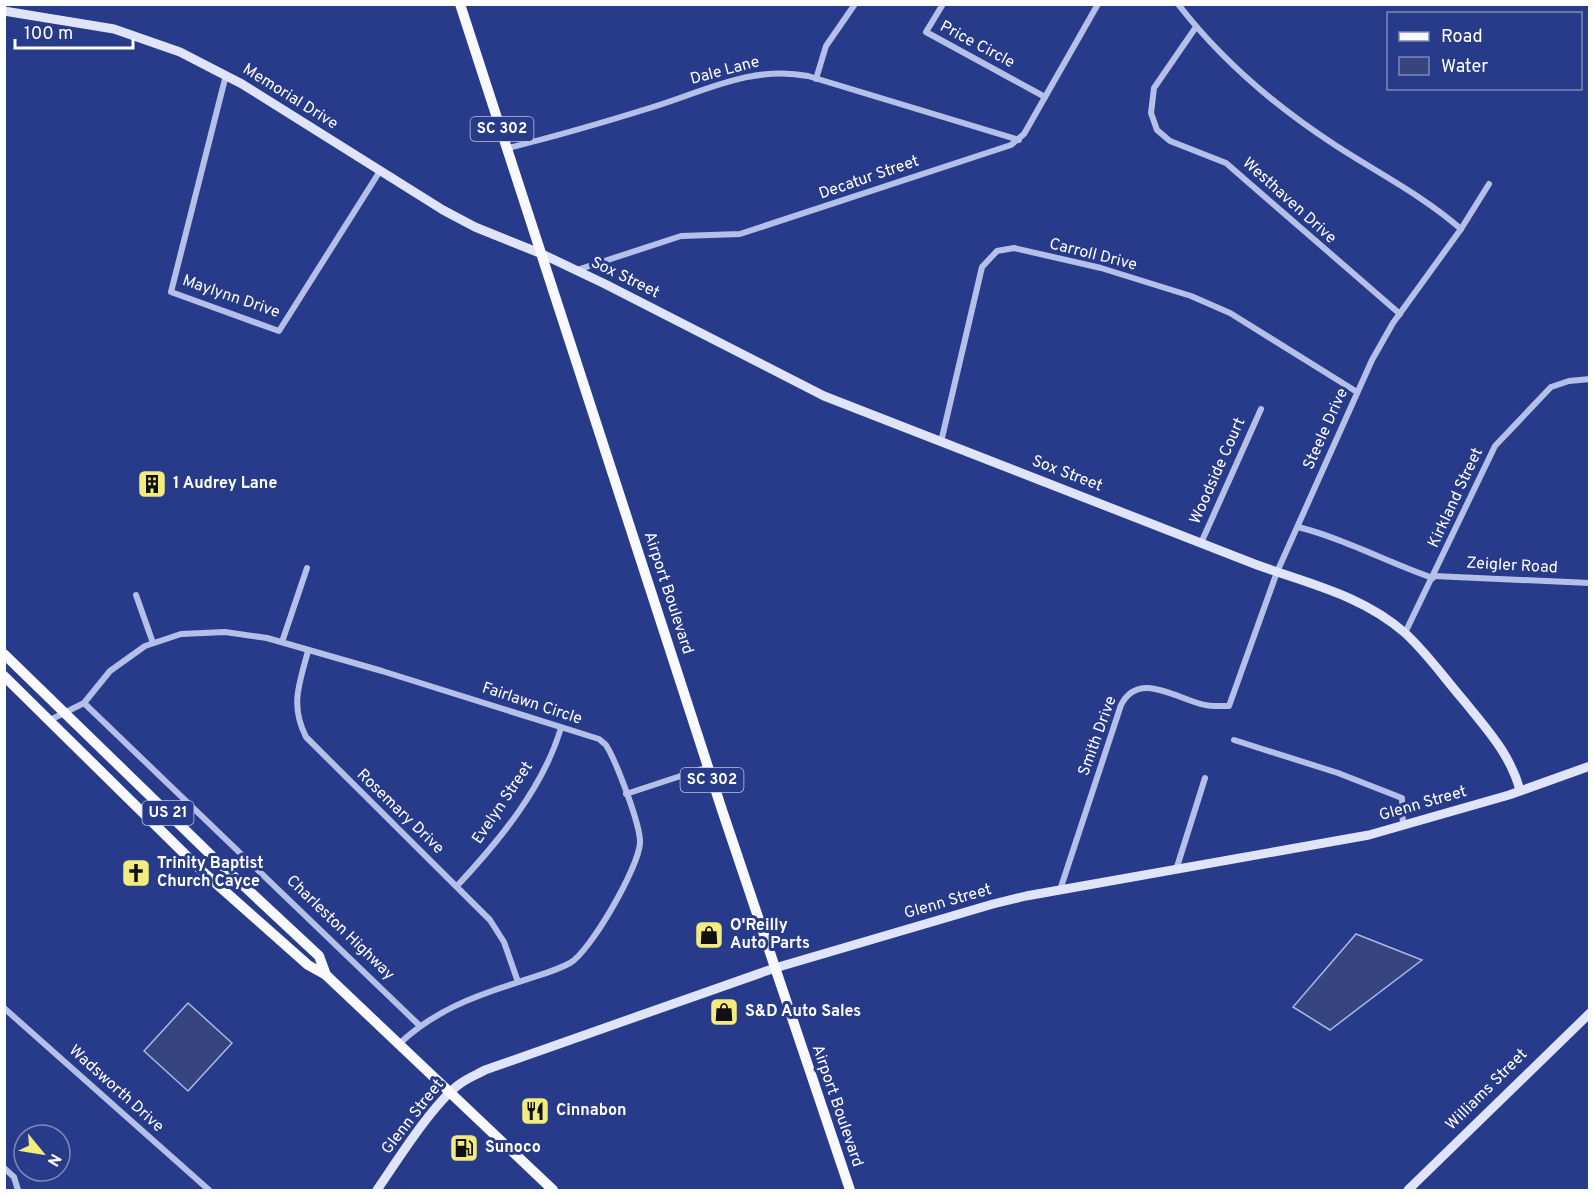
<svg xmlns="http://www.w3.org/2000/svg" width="1594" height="1195" viewBox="0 0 1594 1195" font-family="Overpass,sans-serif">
  <rect width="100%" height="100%" fill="#283b8a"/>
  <!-- water -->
  <g fill="#36457f" stroke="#aab8ea" stroke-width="1.5">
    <polygon points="1356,934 1422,960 1330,1030 1293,1007"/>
    <polygon points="188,1003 232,1043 188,1091 144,1051"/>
  </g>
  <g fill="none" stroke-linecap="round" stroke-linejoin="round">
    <!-- street -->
    <g stroke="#b5c0e9" stroke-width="6">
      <polyline points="943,4 926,32 1045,97"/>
      <path d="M1178,4C1222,61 1275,106 1335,145C1378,173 1422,195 1461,229"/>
      <polyline points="1196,27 1154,88 1151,113 1157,130 1170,141 1226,163 1400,314"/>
      <polyline points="226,75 171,292 279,331 380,171"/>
      <polyline points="816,79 826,46 855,4"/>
      <path d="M508,148C557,136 605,122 653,107C705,91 753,65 808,76L1019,140"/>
      <polyline points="577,270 681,236 740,234 1011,145 1024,134 1098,4"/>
      <polyline points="941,442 982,267 997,251 1014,248 1101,268 1191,296 1230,313 1357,392"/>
      <path d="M1298,527C1345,539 1387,562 1433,578"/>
      <polyline points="1201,543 1261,409"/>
      <polyline points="1434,576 1590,583"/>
      <polyline points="136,595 153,643"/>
      <polyline points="1405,633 1495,446 1551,387 1569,381 1590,379"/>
      <polyline points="282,642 307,568"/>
      <path d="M308,651C299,685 290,705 306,737L490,920L504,942L518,982"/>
      <polyline points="84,703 419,1025"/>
      <path d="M50,720L84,703L110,671L145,646L181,634L225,632L267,638L382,671L599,739L606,745C616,761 641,826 640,843C639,867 590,952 570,963C554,972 535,976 519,982C474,996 434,1011 399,1044"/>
      <polyline points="1234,740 1338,773 1402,798 1403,826"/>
      <polyline points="626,794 708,767"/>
      <polyline points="1176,870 1205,778"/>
      <path d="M457,886C499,841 543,788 561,728"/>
      <path d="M1060,890L1121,705C1138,671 1174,697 1201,704C1210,707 1220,706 1229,706L1277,572L1372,360L1393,323L1461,229L1489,184"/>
      <polyline points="4,1008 209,1190"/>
      <polyline points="4,1168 14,1177 18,1190"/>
    </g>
    <!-- secondary -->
    <g stroke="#e0e4f8" stroke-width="9">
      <path d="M4,11L114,29L180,52L242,84L443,210L475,227L542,254L605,284L824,396L1252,563C1305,583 1361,594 1405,633C1427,653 1445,679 1465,702C1488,731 1510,754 1520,790"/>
      <path d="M377,1190C397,1161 430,1108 457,1086C465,1079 476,1075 485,1070L775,968L993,904L1026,896L1369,835L1509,795L1590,766"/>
      <polyline points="1408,1190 1590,1013"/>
    </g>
    <!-- primary -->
    <g stroke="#f8f9fe" stroke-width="10">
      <polyline points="460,4 722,810 850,1190"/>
      <polyline points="4,654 215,859 319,956 326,975"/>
      <polyline points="4,676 202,871 308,965 326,975 553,1190"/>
    </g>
  </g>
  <!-- icons -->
  <defs>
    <g id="building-square" transform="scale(1.5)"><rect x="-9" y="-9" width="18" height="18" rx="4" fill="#f1ec7b" stroke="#283b8a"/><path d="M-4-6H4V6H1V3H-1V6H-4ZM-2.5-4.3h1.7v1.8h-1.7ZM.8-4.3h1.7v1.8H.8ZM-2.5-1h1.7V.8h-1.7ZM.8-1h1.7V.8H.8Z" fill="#111"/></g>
    <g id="church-square" transform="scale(1.5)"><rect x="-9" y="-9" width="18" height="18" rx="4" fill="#f1ec7b" stroke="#283b8a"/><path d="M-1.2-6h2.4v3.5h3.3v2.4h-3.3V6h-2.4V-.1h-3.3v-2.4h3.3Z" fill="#111"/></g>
    <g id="shop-square" transform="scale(1.5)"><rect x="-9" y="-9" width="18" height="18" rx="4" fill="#f1ec7b" stroke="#283b8a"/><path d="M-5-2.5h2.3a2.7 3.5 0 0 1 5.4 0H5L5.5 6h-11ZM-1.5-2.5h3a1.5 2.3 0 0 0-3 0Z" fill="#111"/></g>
    <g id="restaurant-square" transform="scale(1.5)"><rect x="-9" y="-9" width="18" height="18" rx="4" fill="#f1ec7b" stroke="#283b8a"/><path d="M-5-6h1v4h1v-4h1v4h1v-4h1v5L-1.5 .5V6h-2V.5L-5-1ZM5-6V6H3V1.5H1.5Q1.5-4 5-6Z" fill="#111"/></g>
    <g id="fuel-square" transform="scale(1.5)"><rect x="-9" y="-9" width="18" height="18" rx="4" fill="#f1ec7b" stroke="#283b8a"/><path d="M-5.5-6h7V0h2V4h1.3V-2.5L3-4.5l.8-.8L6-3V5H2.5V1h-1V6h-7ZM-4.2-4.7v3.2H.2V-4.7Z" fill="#111"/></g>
  </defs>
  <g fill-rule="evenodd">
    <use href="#building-square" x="152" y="484"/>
    <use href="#church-square" x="136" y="873"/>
    <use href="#shop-square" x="709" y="935"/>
    <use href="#shop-square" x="724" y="1012"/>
    <use href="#restaurant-square" x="535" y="1111"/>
    <use href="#fuel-square" x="464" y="1148"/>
  </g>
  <g text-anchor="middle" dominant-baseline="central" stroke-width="6" stroke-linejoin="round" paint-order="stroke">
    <!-- shield labels -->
    <g fill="#283b8a" stroke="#bec4dc" stroke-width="1.5">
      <rect x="470.5" y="117" width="63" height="24" rx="4.5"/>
      <rect x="680.5" y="768" width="63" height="24" rx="4.5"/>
      <rect x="142.5" y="801" width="51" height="24" rx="4.5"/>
    </g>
    <g font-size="15" font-weight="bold" fill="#fff">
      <text x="502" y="129">SC 302</text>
      <text x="712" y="780">SC 302</text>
      <text x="168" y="813">US 21</text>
    </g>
    <!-- street labels -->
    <g font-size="16" fill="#fff" stroke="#283b8a">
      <text transform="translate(977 45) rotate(28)">Price Circle</text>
      <text transform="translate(725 71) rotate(-15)">Dale Lane</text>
      <text transform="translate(290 97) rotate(32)">Memorial Drive</text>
      <text transform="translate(869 178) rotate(-19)">Decatur Street</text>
      <text transform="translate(1289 201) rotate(42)">Westhaven Drive</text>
      <text transform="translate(1093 255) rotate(14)">Carroll Drive</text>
      <text transform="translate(625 278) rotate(26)">Sox Street</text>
      <text transform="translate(231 297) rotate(19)">Maylynn Drive</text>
      <text transform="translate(1326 429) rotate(-66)">Steele Drive</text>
      <text transform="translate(1218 471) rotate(-66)">Woodside Court</text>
      <text transform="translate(1067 474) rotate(21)">Sox Street</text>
      <text transform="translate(1456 498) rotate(-65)">Kirkland Street</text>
      <text transform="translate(1512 566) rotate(3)">Zeigler Road</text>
      <text transform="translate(668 593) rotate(72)">Airport Boulevard</text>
      <text transform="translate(532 704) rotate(18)">Fairlawn Circle</text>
      <text transform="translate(1098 736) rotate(-70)">Smith Drive</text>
      <text transform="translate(503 803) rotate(-56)">Evelyn Street</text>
      <text transform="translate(1423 804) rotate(-16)">Glenn Street</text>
      <text transform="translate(400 812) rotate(44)">Rosemary Drive</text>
      <text transform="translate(948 902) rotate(-16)">Glenn Street</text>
      <text transform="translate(340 928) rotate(44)">Charleston Highway</text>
      <text transform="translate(116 1089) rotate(42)">Wadsworth Drive</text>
      <text transform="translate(1487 1090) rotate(-45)">Williams Street</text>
      <text transform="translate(837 1106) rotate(71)">Airport Boulevard</text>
      <text transform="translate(413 1117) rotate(-52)">Glenn Street</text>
    </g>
    <!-- poi labels -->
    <g font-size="16" font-weight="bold" fill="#fff" stroke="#283b8a" text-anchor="start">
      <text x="173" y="484">1 Audrey Lane</text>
      <text x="157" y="864">Trinity Baptist<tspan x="157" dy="18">Church Cayce</tspan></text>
      <text x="730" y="926">O'Reilly<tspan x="730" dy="18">Auto Parts</tspan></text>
      <text x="745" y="1012">S&amp;D Auto Sales</text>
      <text x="556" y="1111">Cinnabon</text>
      <text x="485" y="1148">Sunoco</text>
    </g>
  </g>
  <!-- border -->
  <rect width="1594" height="1195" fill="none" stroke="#ffffff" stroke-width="12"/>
  <!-- legend -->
  <rect x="1387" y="12" width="195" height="78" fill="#283b8a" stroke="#7e89b9" stroke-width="1.5"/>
  <rect x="1399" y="32" width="30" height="9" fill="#f8f9fe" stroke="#7e89b9" stroke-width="1.5"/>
  <text x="1441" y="42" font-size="18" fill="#ffffff">Road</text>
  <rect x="1399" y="57" width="30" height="18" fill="#36457f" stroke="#7e89b9" stroke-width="1.5"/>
  <text x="1441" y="72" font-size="18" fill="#ffffff">Water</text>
  <!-- north arrow -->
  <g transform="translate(42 1153) rotate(120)"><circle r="28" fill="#283b8a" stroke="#7e89b9" stroke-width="1.5"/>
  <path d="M0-4.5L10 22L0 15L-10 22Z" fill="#f1ec7b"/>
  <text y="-9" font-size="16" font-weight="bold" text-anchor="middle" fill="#ffffff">N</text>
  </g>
  <!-- scale -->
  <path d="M15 39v9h118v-9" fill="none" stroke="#ffffff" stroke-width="3"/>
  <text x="24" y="39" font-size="18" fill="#ffffff" stroke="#283b8a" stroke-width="4.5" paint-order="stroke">100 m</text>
</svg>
